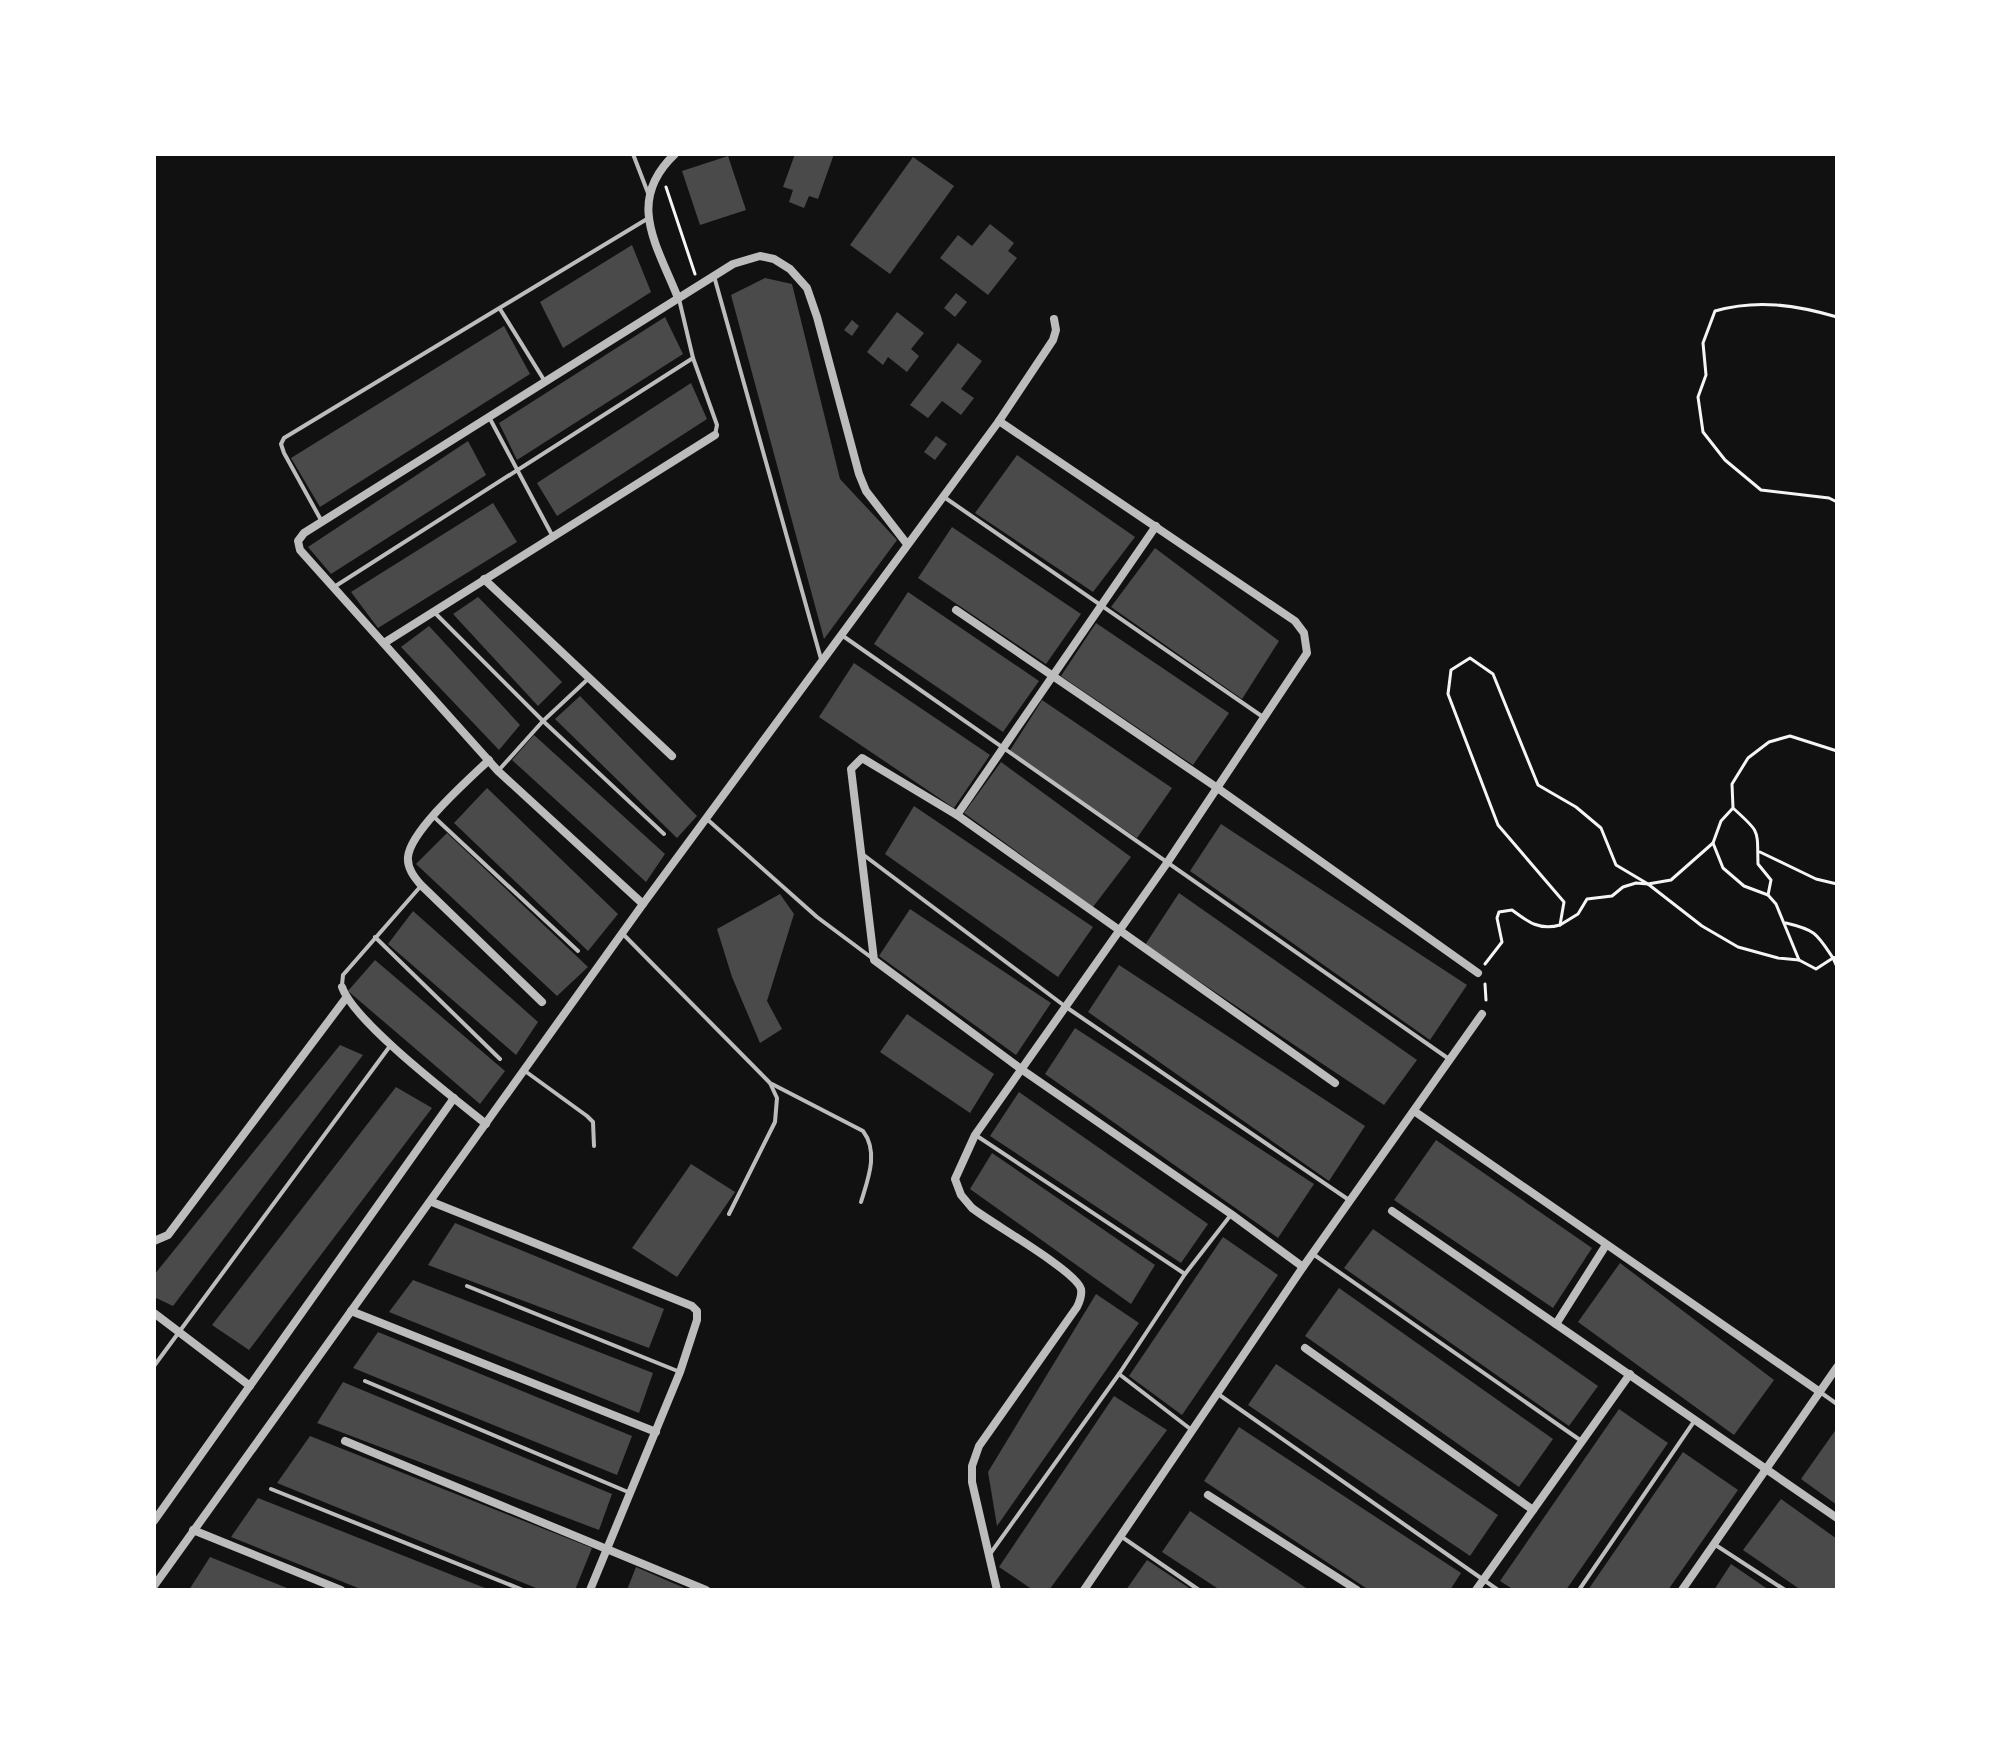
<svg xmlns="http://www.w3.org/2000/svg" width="1991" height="1744" viewBox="0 0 1991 1744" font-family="'Work Sans',sans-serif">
  <rect width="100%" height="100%" fill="#111"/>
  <!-- building -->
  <g fill="#4a4a4a">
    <polygon points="795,154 834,154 818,199 809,196 804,208 789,202 793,190 783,187"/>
    <polygon points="728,156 746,210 700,225 682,171"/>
    <polygon points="913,157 954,186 890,274 850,245"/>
    <polygon points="990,224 1014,243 1008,251 1017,258 988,295 940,258 958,235 972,246"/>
    <polygon points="632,245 651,292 563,348 540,302"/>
    <polygon points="765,278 792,284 840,479 897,540 824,639 731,295"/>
    <polygon points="956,293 967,302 955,317 944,308"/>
    <polygon points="897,312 924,333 911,349 919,356 907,372 888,357 883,365 867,352"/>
    <polygon points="665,317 683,354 517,460 499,423"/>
    <polygon points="852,320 859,326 852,336 844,330"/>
    <polygon points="504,326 530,374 320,507 291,458"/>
    <polygon points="958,343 982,361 961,389 974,398 961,415 942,401 928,418 910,405"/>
    <polygon points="691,383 707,419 557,516 537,483"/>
    <polygon points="936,436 947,444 935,460 924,452"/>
    <polygon points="468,441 486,475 331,574 308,547"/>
    <polygon points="1017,455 1135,537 1093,592 975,513"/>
    <polygon points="493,503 517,542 378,628 351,592"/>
    <polygon points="952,527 1081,614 1046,664 918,578"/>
    <polygon points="1155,548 1279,641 1242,699 1111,607"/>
    <polygon points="908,592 1039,681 1003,732 874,644"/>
    <polygon points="478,597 562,682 538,706 453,614"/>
    <polygon points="1096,623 1229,713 1193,765 1061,676"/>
    <polygon points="429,626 520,725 499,750 401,647"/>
    <polygon points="854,663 990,755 954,808 819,717"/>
    <polygon points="580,696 697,816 677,838 555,719"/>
    <polygon points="1042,700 1172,788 1137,838 1009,752"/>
    <polygon points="534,735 665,854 646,882 512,760"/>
    <polygon points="1001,762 1131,857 1093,907 964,813"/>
    <polygon points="487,788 618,914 588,951 454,823"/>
    <polygon points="914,806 1093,927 1058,977 885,854"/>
    <polygon points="1221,824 1467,985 1430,1040 1190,871"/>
    <polygon points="447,833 588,967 557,996 416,864"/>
    <polygon points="1179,893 1417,1060 1384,1105 1145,945"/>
    <polygon points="780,894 794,914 767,1001 782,1029 760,1043 732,977 717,929"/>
    <polygon points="910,909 1051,1003 1016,1055 879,956"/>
    <polygon points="413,911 538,1022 516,1055 388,944"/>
    <polygon points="375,960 505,1071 480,1104 348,991"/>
    <polygon points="1119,965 1365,1126 1329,1181 1088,1012"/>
    <polygon points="907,1014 994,1074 970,1113 880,1052"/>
    <polygon points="1075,1028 1314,1184 1278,1238 1045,1074"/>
    <polygon points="340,1045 363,1055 173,1306 154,1297 154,1275"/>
    <polygon points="396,1087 432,1108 249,1350 212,1325"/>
    <polygon points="1019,1092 1208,1224 1181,1263 990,1136"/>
    <polygon points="1436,1140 1592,1248 1553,1308 1394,1200"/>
    <polygon points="992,1153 1155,1265 1131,1304 970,1189"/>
    <polygon points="691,1164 735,1192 677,1277 632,1248"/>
    <polygon points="455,1223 664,1309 649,1348 428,1265"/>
    <polygon points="1373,1229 1598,1386 1569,1426 1344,1268"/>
    <polygon points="1223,1237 1278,1275 1182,1415 1129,1376"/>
    <polygon points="1620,1263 1774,1380 1734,1435 1578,1322"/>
    <polygon points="413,1280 653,1373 639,1413 389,1312"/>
    <polygon points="1339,1288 1553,1439 1519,1487 1305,1336"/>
    <polygon points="1096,1294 1139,1323 997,1526 988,1472"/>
    <polygon points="378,1332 632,1436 617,1475 353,1368"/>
    <polygon points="1276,1364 1498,1515 1470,1556 1248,1405"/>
    <polygon points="343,1382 612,1494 599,1530 317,1423"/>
    <polygon points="1114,1396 1167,1430 1049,1590 1033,1590 999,1567"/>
    <polygon points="1619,1409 1668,1443 1566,1590 1514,1590 1500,1581"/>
    <polygon points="1239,1427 1461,1573 1450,1590 1369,1590 1204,1481"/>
    <polygon points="1837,1428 1837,1505 1801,1479"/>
    <polygon points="310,1436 592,1548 575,1590 541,1590 277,1483"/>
    <polygon points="1683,1452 1738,1490 1668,1590 1588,1590"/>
    <polygon points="258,1498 490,1590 363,1590 231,1537"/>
    <polygon points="1781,1499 1837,1539 1837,1590 1801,1590 1743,1550"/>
    <polygon points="1190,1511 1309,1590 1220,1590 1162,1552"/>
    <polygon points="210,1557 292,1590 189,1590"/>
    <polygon points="1147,1560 1192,1590 1126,1590"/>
    <polygon points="1731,1564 1769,1590 1714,1590"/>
    <polygon points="636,1567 689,1590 627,1590"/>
  </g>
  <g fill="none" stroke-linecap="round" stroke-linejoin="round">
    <!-- path -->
    <g stroke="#f5f5f5" stroke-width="3">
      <polyline points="666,187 695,274"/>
      <path d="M1837,317C1796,305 1757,299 1715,311L1703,343L1706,375L1698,397L1703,432L1725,460L1761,490L1829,498L1837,502"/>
      <polyline points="1837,751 1790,736 1769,742 1748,758 1732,784 1733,808 1721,821 1713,843 1723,868 1744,886 1768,895 1776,904 1799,960 1816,969 1833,958 1837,967"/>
      <path d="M1734,809C1761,833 1757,830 1758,864L1771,880L1768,895"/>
      <polyline points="1760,852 1816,879 1837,884"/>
      <path d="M1786,923C1816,930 1817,934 1833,958L1837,957"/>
      <polyline points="1560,925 1578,914 1587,899 1612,896 1623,887 1636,883 1648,884 1671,880 1713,843"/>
      <path d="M1485,964L1502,942L1497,918L1499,912L1512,910C1528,922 1540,931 1560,925L1564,902L1498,825L1448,694L1451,670L1470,658L1493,674L1538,785L1576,807L1601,828L1616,865L1648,884L1702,926L1738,947L1778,958L1799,960"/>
      <polyline points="1485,984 1486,1000"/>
    </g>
    <!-- service -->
    <g stroke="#bcbcbc" stroke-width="4">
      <polyline points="633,154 648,193"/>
      <polyline points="714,276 821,659"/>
      <polyline points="679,299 693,358 717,425 715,435"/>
      <polyline points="500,309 544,380"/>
      <polyline points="489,417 552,535"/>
      <polyline points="944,497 1263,717"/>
      <polyline points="321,520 284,453 281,444 284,438 647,219"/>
      <polyline points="334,587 693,358"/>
      <polyline points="435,613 543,721 664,834"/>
      <polyline points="843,636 1449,1059"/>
      <polyline points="498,771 543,721 588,679"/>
      <polyline points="433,816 578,951"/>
      <polyline points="708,820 817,917 872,958"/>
      <polyline points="861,853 1066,1007 1349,1200"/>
      <polyline points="623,934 770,1083 777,1098 775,1122 729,1214"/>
      <polyline points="375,937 500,1059"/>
      <polyline points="342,985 343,975 420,887"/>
      <polyline points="525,1071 587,1116 593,1122 594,1146"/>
      <path d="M772,1084L863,1131C879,1152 868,1179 861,1202"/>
      <polyline points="977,1136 1185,1274"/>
      <polyline points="1313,1254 1580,1440"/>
      <polyline points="467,1286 680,1372"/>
      <polyline points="154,1366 390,1046"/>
      <polyline points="1119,1374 1193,1431"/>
      <polyline points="365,1381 628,1492"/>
      <polyline points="1820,1392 1837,1404"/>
      <polyline points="1218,1394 1498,1590"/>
      <polyline points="271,1489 523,1590"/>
      <polyline points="1122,1537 1199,1590"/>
      <polyline points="1714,1544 1785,1590"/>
      <polyline points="990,1554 1119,1374 1185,1274 1230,1216"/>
      <polyline points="1579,1590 1695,1420"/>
    </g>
    <!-- minor -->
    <g stroke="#bcbcbc" stroke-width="8">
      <path d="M675,154C625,201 657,245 678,298"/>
      <polyline points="484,579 672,756"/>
      <polyline points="956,610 1216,787 1478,973"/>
      <polyline points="384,643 715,435"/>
      <path d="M489,760C469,779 410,831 408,857C407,868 414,877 421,885L542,1002"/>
      <polyline points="957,815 1156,526"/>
      <polyline points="643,904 498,771 300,550 298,541 304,533 733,264 760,256 774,259 790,269 807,288 817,317 859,474 866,491 907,544"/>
      <path d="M342,987C354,1022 454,1098 486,1124"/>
      <polyline points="1414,1111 1820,1392"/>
      <polyline points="432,1202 692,1306 697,1311 697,1320 680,1372 590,1590"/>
      <polyline points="1392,1211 1837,1518"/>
      <polyline points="154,1241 168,1235 346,998"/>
      <polyline points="1303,1267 1231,1214 1021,1069 874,960 851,769 862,758 957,815 1335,1083"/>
      <polyline points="351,1311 656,1432"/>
      <polyline points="154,1313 250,1386"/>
      <polyline points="1556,1324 1606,1245"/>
      <polyline points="1305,1348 1533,1510"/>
      <polyline points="345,1441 706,1590"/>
      <polyline points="1208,1495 1357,1590"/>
      <polyline points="154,1521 454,1098"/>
      <polyline points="193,1530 341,1590"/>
      <polyline points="154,1586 643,904 999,421 1053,340 1056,330 1054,319"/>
      <path d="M997,1590L972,1482V1466L979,1446L1077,1307C1080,1301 1082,1295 1081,1289C1076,1271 991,1223 972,1208L961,1195L955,1179L975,1135L1167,863L1307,653L1304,633L1295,621L999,421"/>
      <polyline points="1084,1590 1303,1267 1482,1014"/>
      <polyline points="1476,1590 1630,1374"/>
      <polyline points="1682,1590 1837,1367"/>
    </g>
  </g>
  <!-- border -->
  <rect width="1991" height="1744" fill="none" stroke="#ffffff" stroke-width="312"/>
</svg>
